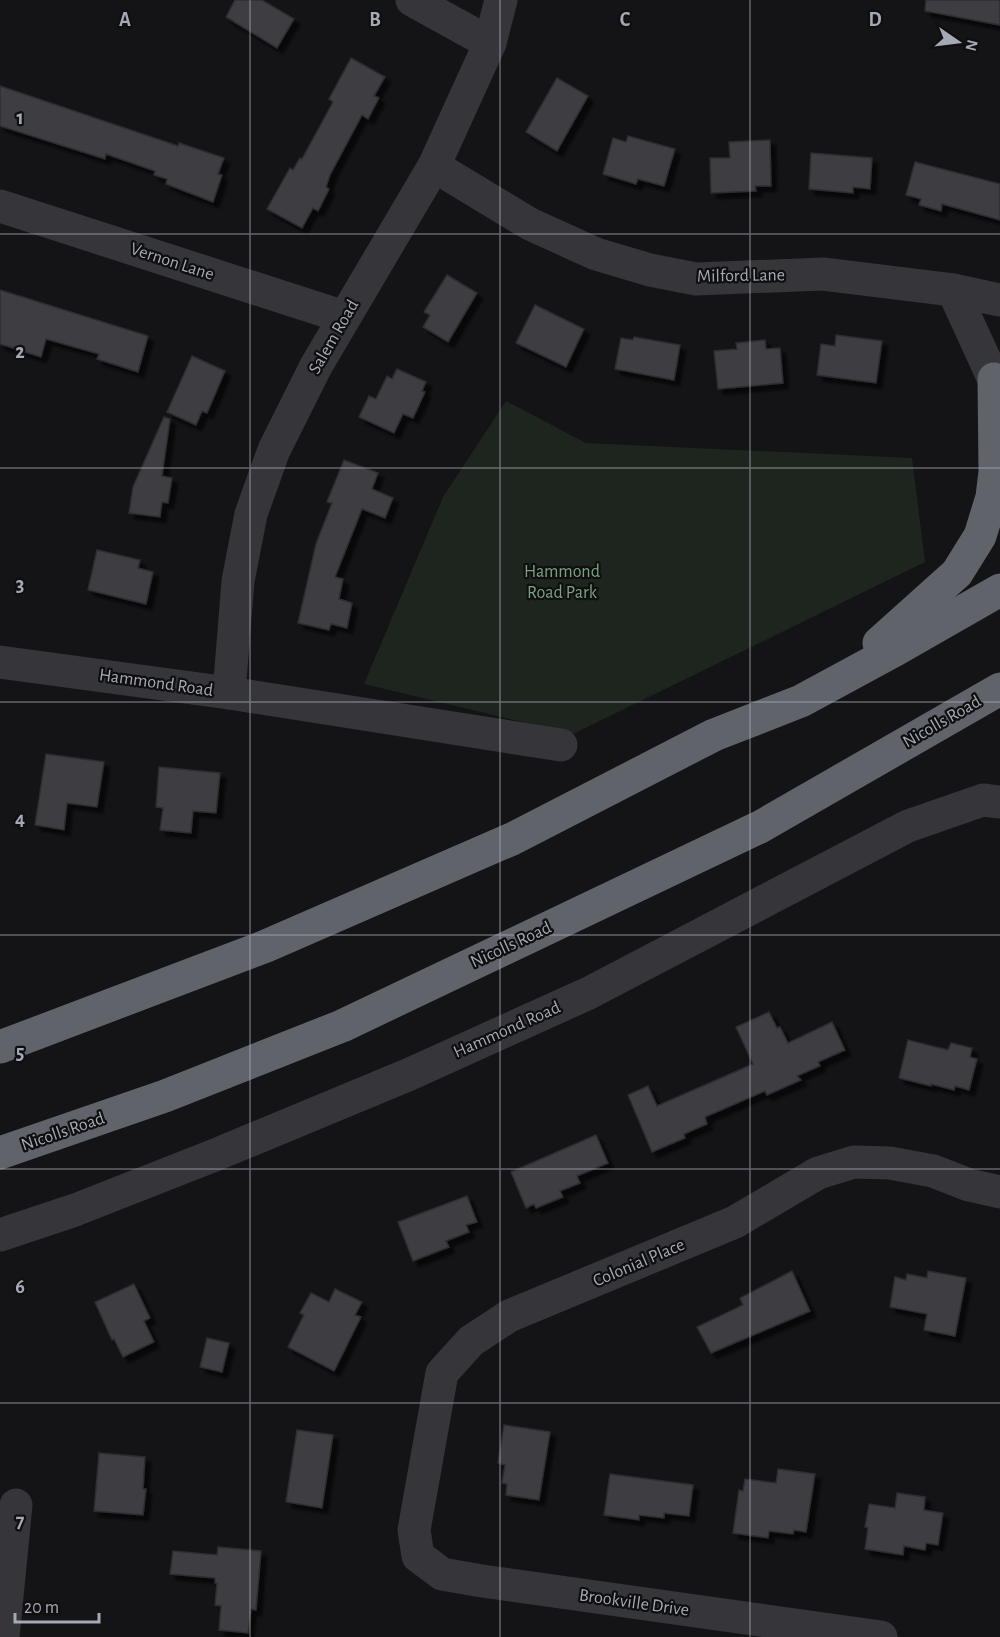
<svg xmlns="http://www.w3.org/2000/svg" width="1000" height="1637" viewBox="0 0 1000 1637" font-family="'Alegreya Sans',sans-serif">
  <defs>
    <filter id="shadow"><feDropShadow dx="5.5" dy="5.5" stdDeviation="1.5" flood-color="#0009"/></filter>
  </defs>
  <rect width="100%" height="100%" fill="#141315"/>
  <!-- green -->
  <polygon fill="#1e251f" points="506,401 586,443 912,458 925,562 573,734 364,684 443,497"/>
  <!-- building -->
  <g fill="#3e3e42" stroke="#2e2d31" stroke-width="1.5" filter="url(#shadow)">
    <polygon points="235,0 262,0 294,19 277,48 226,17"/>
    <polygon points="926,0 1000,0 1000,25 925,11"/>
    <polygon points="351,58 385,77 374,96 379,98 368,119 362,115 330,175 326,187 329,189 318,211 313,208 302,228 267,209 290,168 293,170 300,158 302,159 333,102 329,99"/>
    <polygon points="557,78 588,96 557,151 526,132"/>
    <polygon points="0,86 178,146 179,143 224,158 218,174 222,175 213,202 166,184 167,179 154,175 155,171 106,154 105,159 0,126"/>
    <polygon points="628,136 675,149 664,186 638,179 636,184 603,174 613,138 626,142"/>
    <polygon points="770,140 771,186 755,186 756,191 711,193 710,158 730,158 729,142"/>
    <polygon points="811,153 872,158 870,189 853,187 853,193 809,189"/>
    <polygon points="915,162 1000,184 1000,220 942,204 941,211 919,205 921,199 906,195"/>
    <polygon points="447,275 477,293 448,342 423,327 430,315 424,312"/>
    <polygon points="0,290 148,336 138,372 97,359 99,354 46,339 41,357 0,344"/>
    <polygon points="535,305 584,329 566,367 516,343"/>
    <polygon points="836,335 882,341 876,383 817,375 821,344 835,346"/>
    <polygon points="634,337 680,345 674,380 615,369 621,338 633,340"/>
    <polygon points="765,340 766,349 780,348 783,383 718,389 714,351 737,349 736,343"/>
    <polygon points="192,356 225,371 207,413 202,411 196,425 167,412"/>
    <polygon points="397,369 426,382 422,391 425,392 413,418 403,414 394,433 359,417 369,396 376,399 387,376 392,379"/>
    <polygon points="164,417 170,419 162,476 172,478 168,503 162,502 160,517 129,513 133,487"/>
    <polygon points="344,460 378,473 372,489 393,498 385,518 362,509 335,577 343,579 339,599 352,603 347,628 331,624 329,630 298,623 316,544 332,503 327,502"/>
    <polygon points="97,550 140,560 138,568 153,572 146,604 88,590"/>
    <polygon points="46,754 104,762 97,807 67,803 64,830 35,825"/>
    <polygon points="159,767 220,773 216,813 193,811 191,833 160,830 163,808 156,807"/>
    <polygon points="769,1012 777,1028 780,1027 788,1043 832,1022 845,1050 818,1062 820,1066 797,1076 801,1080 767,1095 765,1091 705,1117 707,1124 684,1134 685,1138 652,1152 628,1095 648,1086 657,1106 753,1064 736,1027"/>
    <polygon points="908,1040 948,1050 951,1043 972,1048 970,1057 977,1059 969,1090 955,1086 954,1090 931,1084 931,1086 899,1078"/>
    <polygon points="596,1135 608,1163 577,1176 580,1183 560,1191 563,1197 536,1208 534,1204 526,1208 511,1172"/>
    <polygon points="467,1196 477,1222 466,1225 469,1232 446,1241 449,1247 413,1261 398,1222"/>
    <polygon points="792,1271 810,1311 711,1353 697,1327 743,1305 740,1298"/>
    <polygon points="928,1271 966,1278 955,1336 924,1330 927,1314 890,1307 895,1277 906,1280 907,1274 927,1278"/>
    <polygon points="134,1284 150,1318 144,1321 154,1342 123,1357 114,1339 112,1340 95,1302"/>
    <polygon points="335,1289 362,1302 355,1315 361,1317 334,1371 288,1347 304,1315 300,1313 311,1293 329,1302"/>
    <polygon points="207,1338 229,1343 222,1372 200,1367"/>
    <polygon points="504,1425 550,1432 539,1500 506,1495 507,1484 502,1483 505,1465 498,1463"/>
    <polygon points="297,1430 333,1435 322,1508 286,1502"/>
    <polygon points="99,1453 145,1457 143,1489 146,1489 143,1515 94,1511"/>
    <polygon points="778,1469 815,1474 806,1532 794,1530 793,1534 769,1531 768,1538 733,1533 739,1490 743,1491 745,1479 776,1483"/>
    <polygon points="610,1474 693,1485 689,1516 664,1513 664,1518 639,1515 639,1520 604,1515"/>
    <polygon points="897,1493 925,1497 924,1510 943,1513 938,1545 926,1543 925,1550 904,1546 903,1555 865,1549 868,1528 865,1527 869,1504 895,1508"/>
    <polygon points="218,1547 261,1551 256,1610 251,1609 248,1633 219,1630 221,1606 215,1605 217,1583 215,1583 215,1578 170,1574 173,1551 217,1555"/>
  </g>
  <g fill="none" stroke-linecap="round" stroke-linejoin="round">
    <!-- street -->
    <g stroke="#35353a" stroke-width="33">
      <polyline points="412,0 490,43"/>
      <polyline points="434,166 530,224 596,254 650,270 696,279 823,274 953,290 1000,300"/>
      <polyline points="0,206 344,317"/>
      <polyline points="953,290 1000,393"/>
      <polyline points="0,662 229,693 561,745"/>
      <polyline points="229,693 238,581 251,514 274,450 316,366 434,166 490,43 501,0"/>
      <polyline points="0,1235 75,1210 215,1155 410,1074 589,993 908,826 983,800 1000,802"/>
      <polyline points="3,1637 16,1505"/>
      <polyline points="881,1637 482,1581 442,1574 418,1556 414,1530 442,1373 471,1341 509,1316 735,1222 818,1173 854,1162 890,1163 933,1171 969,1185 1000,1192"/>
    </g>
    <!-- highway -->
    <g stroke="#61636b" stroke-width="33">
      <polyline points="879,643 957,573 980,536 992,497 995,472 994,379"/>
      <polyline points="0,1047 266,946 512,839 714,735 801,701 897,649 1000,590"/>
      <polyline points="0,1153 165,1096 342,1026 760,827 1000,689"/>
    </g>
  </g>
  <!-- grid -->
  <path fill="none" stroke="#a5a9b6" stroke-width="1.5" stroke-opacity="0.55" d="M250,0V1637M500,0V1637M750,0V1637M0,234H1000M0,468H1000M0,702H1000M0,935H1000M0,1169H1000M0,1403H1000"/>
  <g text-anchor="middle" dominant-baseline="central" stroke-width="4.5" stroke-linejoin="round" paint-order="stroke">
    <!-- street labels -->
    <g font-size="18" fill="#a5a9b6" stroke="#0f0f10">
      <text transform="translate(172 262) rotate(18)">Vernon Lane</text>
      <text transform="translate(741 276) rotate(-1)">Milford Lane</text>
      <text transform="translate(334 337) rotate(-60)">Salem Road</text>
      <text transform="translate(156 683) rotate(8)">Hammond Road</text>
      <text transform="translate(942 722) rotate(-30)">Nicolls Road</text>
      <text transform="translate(511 945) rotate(-25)">Nicolls Road</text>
      <text transform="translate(507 1030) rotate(-24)">Hammond Road</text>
      <text transform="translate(63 1132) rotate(-19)">Nicolls Road</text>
      <text transform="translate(639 1263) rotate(-23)">Colonial Place</text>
      <text transform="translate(634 1603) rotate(8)">Brookville Drive</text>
    </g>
    <!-- park labels -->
    <g font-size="18" fill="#7ca181" stroke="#0f0f10">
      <text x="562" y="572">Hammond<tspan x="562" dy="21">Road Park</tspan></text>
    </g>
  </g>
  <g font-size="20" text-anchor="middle" font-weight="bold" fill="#a5a9b6" stroke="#0f0f10" stroke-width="4.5" stroke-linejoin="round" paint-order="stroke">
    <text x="125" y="26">A</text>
    <text x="375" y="26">B</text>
    <text x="625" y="26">C</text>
    <text x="875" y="26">D</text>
    <text x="20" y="124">1</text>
    <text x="20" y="358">2</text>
    <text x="20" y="591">3</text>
    <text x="20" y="825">4</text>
    <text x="20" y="1059">5</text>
    <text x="20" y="1293">6</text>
    <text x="20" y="1527">7</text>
  </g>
  <!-- north arrow -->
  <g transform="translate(958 42) rotate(104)" stroke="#0f0f10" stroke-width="4.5" paint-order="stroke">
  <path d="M0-4.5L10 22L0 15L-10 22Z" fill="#a5a9b6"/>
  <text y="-9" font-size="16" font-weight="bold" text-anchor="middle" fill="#a5a9b6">N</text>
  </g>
  <!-- scale -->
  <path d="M15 1613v9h84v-9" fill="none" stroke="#a5a9b6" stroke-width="3"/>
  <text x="24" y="1613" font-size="18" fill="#a5a9b6" stroke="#0f0f10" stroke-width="4.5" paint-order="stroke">20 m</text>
</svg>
